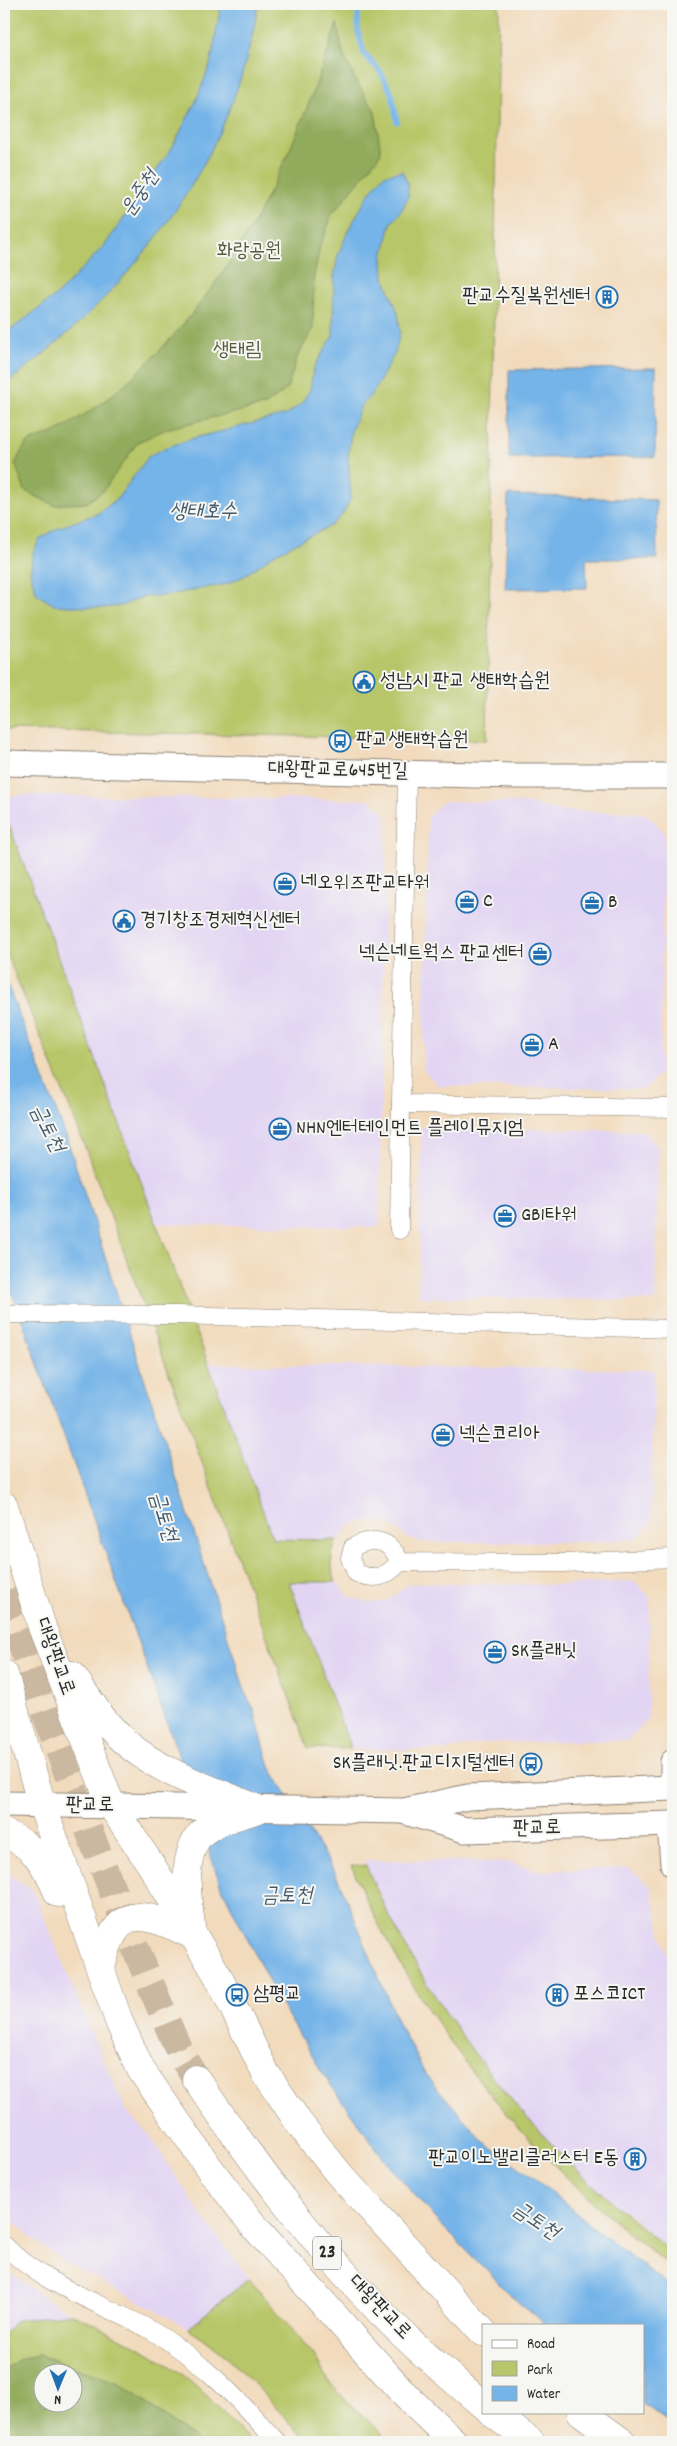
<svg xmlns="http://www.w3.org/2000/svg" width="677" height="2446" viewBox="0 0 677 2446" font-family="Dekko,'Poor Story',sans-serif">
  <rect width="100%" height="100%" fill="#f6f6f2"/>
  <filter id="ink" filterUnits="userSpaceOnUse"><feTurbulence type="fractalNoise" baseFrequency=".02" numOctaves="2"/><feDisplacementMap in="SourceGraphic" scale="10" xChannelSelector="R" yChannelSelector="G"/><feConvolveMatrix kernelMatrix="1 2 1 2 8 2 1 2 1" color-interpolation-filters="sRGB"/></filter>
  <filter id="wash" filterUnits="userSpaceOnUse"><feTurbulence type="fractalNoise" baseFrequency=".0096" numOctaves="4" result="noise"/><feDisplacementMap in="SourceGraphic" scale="20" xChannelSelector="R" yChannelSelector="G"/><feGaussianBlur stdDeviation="1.12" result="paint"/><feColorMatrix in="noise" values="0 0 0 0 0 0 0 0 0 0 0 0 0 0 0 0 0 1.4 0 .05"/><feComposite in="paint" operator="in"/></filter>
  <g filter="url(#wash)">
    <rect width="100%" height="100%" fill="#f2dbbd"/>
    <!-- built -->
    <g fill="#e2d4f3">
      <polygon points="16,795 371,800 386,816 379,1227 157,1224 4,811 4,798"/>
      <polygon points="444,801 525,803 559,811 645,813 664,832 660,1074 644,1089 439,1086 423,1070 428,817"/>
      <polygon points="422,1127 643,1131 658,1147 655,1301 419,1297"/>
      <polygon points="208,1364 654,1370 651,1523 636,1539 594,1542 419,1542 408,1538 388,1523 374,1520 363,1521 350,1526 337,1540 273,1539"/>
      <polygon points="289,1581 336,1582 350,1597 372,1603 388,1600 408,1585 419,1583 567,1585 634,1581 650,1597 648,1720 628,1740 481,1743 447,1750 351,1749"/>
      <polygon points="364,1860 510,1862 537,1871 629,1868 651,1886 660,1931 673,1972 673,2252 586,2179 536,2128 497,2083 447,2014 423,1976 392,1921"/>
      <polygon points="4,1871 33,1891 97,2046 126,2110 150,2136 200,2213 249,2279 188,2328 62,2260 35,2241 4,2212"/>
      <polygon points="4,2269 43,2297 71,2313 16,2320 4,2334"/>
    </g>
    <!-- green -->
    <g fill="#b7c668" stroke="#71784a">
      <polygon points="4,4 499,4 487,740 4,730"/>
      <path d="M4,811L273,1539L337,1540C330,1555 330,1567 336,1582H289L351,1749L308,1748L76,1123L4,948Z"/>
      <path d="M351,1865L366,1866C432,2019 540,2152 673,2252V2268C534,2164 419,2026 351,1865Z"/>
      <path d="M249,2279L314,2355L331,2385L390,2442H307C270,2402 235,2357 188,2328Z"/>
      <path d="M71,2313C109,2332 148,2349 182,2374C208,2394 229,2419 250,2442H199L119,2383L22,2358L4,2369V2334L16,2320Z"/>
    </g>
    <!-- forest -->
    <g fill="#91ab5c" stroke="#5e6b44" fill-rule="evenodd">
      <path d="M337,23L343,54L355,79L375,111L381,153L332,215L320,246L314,276L313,328L297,358L287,389L266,405L169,428L138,442L103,491L86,503L54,505L25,491L15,463C19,458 22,448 27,444C34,438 47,436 55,432C70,424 86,414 100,404C116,393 132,378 146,364C243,270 296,150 337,23Z"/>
      <path d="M39,2355L119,2383L199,2442H4V2369L22,2358ZM42,2374H72V2404H42Z"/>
    </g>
    <!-- water -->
    <g fill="#75b4e8" stroke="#50708a">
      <path d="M221,4H258C234,163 131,291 4,385V335L58,294L105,245L172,148L196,101L211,62Z"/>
      <polygon points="402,171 408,184 408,197 401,211 391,223 383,257 384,277 398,313 400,332 395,353 374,391 361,406 351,431 348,457 351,498 343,514 332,525 276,553 244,576 227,584 162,596 145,596 121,606 101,608 54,605 37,594 30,573 33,553 40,539 58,528 99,513 117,499 149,456 165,448 191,439 286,415 301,404 310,390 314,367 333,336 334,277 338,255 349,229 370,192 384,175"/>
      <polygon points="656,368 655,457 509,458 509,370"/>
      <polygon points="508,495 656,500 657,559 586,559 587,588 505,589"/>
      <polygon points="4,976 66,1136 247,1697 253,1707 270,1767 336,1874 398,2023 426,2075 483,2141 534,2178 605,2237 673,2288 673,2426 643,2403 643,2325 546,2325 518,2302 437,2221 384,2159 325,2077 276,1996 220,1884 175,1745 4,1270"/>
    </g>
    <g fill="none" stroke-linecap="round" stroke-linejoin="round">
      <!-- stream -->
      <polyline stroke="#75b4e8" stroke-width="5.5" points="358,4 358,31 364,54 380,71 392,94 397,122"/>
    </g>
  </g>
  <g filter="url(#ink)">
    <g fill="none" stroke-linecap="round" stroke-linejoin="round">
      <!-- primary-tunnel -->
      <path stroke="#cab8a0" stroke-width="28" stroke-dasharray="28 14" stroke-linecap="butt" d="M4,1591C56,1748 114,1903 181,2055L196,2079"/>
      <!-- street casing -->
      <g stroke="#8e8374" stroke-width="19">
        <g id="street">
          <polyline points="407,773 401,1104 673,1108"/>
          <polyline points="399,1230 401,1104"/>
          <polyline points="4,1314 177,1315 673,1329"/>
          <path d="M400,1562C390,1540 375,1536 353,1547L350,1558L356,1573C376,1581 386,1577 400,1562L563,1563L673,1558"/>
          <path d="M4,2245C42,2285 101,2303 149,2329C200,2358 238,2399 277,2442"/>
        </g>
      </g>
      <!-- secondary casing -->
      <g stroke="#8e8374" stroke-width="27">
        <g id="secondary">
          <polyline points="4,763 515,776 673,776"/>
          <polyline points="673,1788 673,1762"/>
          <polyline points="4,1804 404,1811 468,1797 673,1788"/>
          <polyline points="406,1812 465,1830 673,1824"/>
          <polyline points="670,1825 673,1864"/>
        </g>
      </g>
      <!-- primary casing -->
      <g stroke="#8e8374" stroke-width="29">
        <g id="primary">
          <polyline points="4,1506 43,1630 111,1805 153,1868 218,1976 265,2072 299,2123 339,2174 483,2332"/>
          <polyline points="4,1674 42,1805 120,2024 141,2070 210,2169 253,2225 407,2397 454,2442"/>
          <path d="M72,1675C88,1698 103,1723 125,1742C162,1774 214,1790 258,1809"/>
          <path d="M4,1833C35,1846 45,1863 58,1893"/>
          <path d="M191,1924C187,1900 182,1857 199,1836C212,1821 240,1816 258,1809"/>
          <path d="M101,1969C115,1904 140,1909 192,1935"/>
          <path d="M196,2079C250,2158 306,2234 372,2303C406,2340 445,2372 483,2405"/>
          <polyline points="491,2412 531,2442"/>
          <polyline points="581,2412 622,2442"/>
        </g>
      </g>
      <!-- street -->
      <use href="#street" stroke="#fff" stroke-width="18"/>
      <!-- secondary -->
      <use href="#secondary" stroke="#fff" stroke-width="25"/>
      <!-- primary -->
      <use href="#primary" stroke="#fff" stroke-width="28"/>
    </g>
  </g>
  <!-- icons -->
  <defs>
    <g id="building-ring" transform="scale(1.125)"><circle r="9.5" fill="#f6f6f2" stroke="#1f6fb2" stroke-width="1.5"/><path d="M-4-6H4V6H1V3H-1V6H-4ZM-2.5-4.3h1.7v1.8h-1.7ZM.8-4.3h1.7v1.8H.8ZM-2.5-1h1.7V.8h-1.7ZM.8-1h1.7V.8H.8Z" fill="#1f6fb2"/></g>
    <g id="civic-ring" transform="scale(1.125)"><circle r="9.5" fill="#f6f6f2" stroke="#1f6fb2" stroke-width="1.5"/><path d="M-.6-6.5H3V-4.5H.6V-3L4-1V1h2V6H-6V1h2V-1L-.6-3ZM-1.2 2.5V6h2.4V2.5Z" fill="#1f6fb2"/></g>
    <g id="bus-ring" transform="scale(1.125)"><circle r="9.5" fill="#f6f6f2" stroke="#1f6fb2" stroke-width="1.5"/><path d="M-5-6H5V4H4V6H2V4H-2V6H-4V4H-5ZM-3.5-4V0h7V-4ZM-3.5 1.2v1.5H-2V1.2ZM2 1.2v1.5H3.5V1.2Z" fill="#1f6fb2"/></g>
    <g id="office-ring" transform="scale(1.125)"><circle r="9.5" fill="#f6f6f2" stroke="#1f6fb2" stroke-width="1.5"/><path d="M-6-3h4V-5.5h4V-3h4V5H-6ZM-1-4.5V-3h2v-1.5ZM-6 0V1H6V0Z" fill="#1f6fb2"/></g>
  </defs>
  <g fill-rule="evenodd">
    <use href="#building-ring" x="607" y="297"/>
    <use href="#civic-ring" x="364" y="682"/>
    <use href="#bus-ring" x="340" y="741"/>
    <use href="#office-ring" x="285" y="884"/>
    <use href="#office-ring" x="467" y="902"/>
    <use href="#office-ring" x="592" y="903"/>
    <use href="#civic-ring" x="124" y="921"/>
    <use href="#office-ring" x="540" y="954"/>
    <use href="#office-ring" x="532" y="1045"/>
    <use href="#office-ring" x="280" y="1129"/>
    <use href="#office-ring" x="505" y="1216"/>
    <use href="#office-ring" x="443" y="1435"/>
    <use href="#office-ring" x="495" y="1652"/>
    <use href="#bus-ring" x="531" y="1764"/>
    <use href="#bus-ring" x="237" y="1995"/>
    <use href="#building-ring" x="557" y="1995"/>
    <use href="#building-ring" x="635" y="2159"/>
  </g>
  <g text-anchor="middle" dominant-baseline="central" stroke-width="4" stroke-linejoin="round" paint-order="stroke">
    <!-- shield labels -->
    <rect fill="#f6f6f2" stroke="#686867" stroke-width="1" x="313" y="2236.5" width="28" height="33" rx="4"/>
    <g font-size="19" font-weight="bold" fill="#2b2b2b">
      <text x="327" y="2253">23</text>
    </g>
    <!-- park labels -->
    <g font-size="20" fill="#555a3d" stroke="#f6f6f2">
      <text x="249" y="252">화랑공원</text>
      <text x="237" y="351">생태림</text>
    </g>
    <!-- poi labels -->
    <g font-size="20" fill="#2b2b2b" stroke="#f6f6f2" text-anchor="start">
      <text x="591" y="297" text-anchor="end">판교수질복원센터</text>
      <text x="380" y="682">성남시 판교 생태학습원</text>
      <text x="356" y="741">판교생태학습원</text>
      <text x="301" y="884">네오위즈판교타워</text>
      <text x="483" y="902">C</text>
      <text x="608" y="903">B</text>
      <text x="140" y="921">경기창조경제혁신센터</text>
      <text x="524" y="954" text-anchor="end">넥슨네트웍스 판교센터</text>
      <text x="548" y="1045">A</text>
      <text x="296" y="1129">NHN엔터테인먼트 플레이뮤지엄</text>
      <text x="521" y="1216">GB1타워</text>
      <text x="459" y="1435">넥슨코리아</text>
      <text x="511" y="1652">SK플래닛</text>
      <text x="515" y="1764" text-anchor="end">SK플래닛.판교디지털센터</text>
      <text x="253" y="1995">삼평교</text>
      <text x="573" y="1995">포스코ICT</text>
      <text x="619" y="2159" text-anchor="end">판교이노밸리클러스터 E동</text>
    </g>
    <!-- street labels -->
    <g font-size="20" fill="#2b2b2b" stroke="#f6f6f2">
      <text transform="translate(338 771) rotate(1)">대왕판교로645번길</text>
      <text transform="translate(54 1657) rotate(70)">대왕판교로</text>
      <text x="90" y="1806">판교로</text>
      <text transform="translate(537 1829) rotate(-1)">판교로</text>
      <text transform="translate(379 2308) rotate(46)">대왕판교로</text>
    </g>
    <!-- water labels -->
    <g font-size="21" font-style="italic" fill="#455b6d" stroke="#f6f6f2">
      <text transform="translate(141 194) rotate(-56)">운중천</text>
      <text x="203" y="513">생태호수</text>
      <text transform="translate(46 1129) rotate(63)">금토천</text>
      <text transform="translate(162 1517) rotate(73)">금토천</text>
      <text x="287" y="1897">금토천</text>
      <text transform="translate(535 2222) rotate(34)">금토천</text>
    </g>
  </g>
  <!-- margin -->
  <rect width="677" height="2446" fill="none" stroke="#f6f6f2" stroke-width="20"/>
  <!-- legend -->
  <rect x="482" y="2324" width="162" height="90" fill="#f6f6f2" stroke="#a5a5a2"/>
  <rect x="492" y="2340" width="25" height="8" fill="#ffffff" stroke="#a5a5a2"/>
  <text x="527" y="2348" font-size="15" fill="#2b2b2b">Road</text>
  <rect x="492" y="2361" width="25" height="15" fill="#b7c668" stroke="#a5a5a2"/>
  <text x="527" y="2374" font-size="15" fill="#2b2b2b">Park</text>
  <rect x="492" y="2386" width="25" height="15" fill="#75b4e8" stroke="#a5a5a2"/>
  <text x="527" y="2398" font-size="15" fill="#2b2b2b">Water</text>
  <!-- north arrow -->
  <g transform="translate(58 2388) rotate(181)"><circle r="24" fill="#f6f6f2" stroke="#a5a5a2"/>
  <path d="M0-4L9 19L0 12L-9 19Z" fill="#1f6fb2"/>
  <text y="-8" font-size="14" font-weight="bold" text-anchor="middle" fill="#2b2b2b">N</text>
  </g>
</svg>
